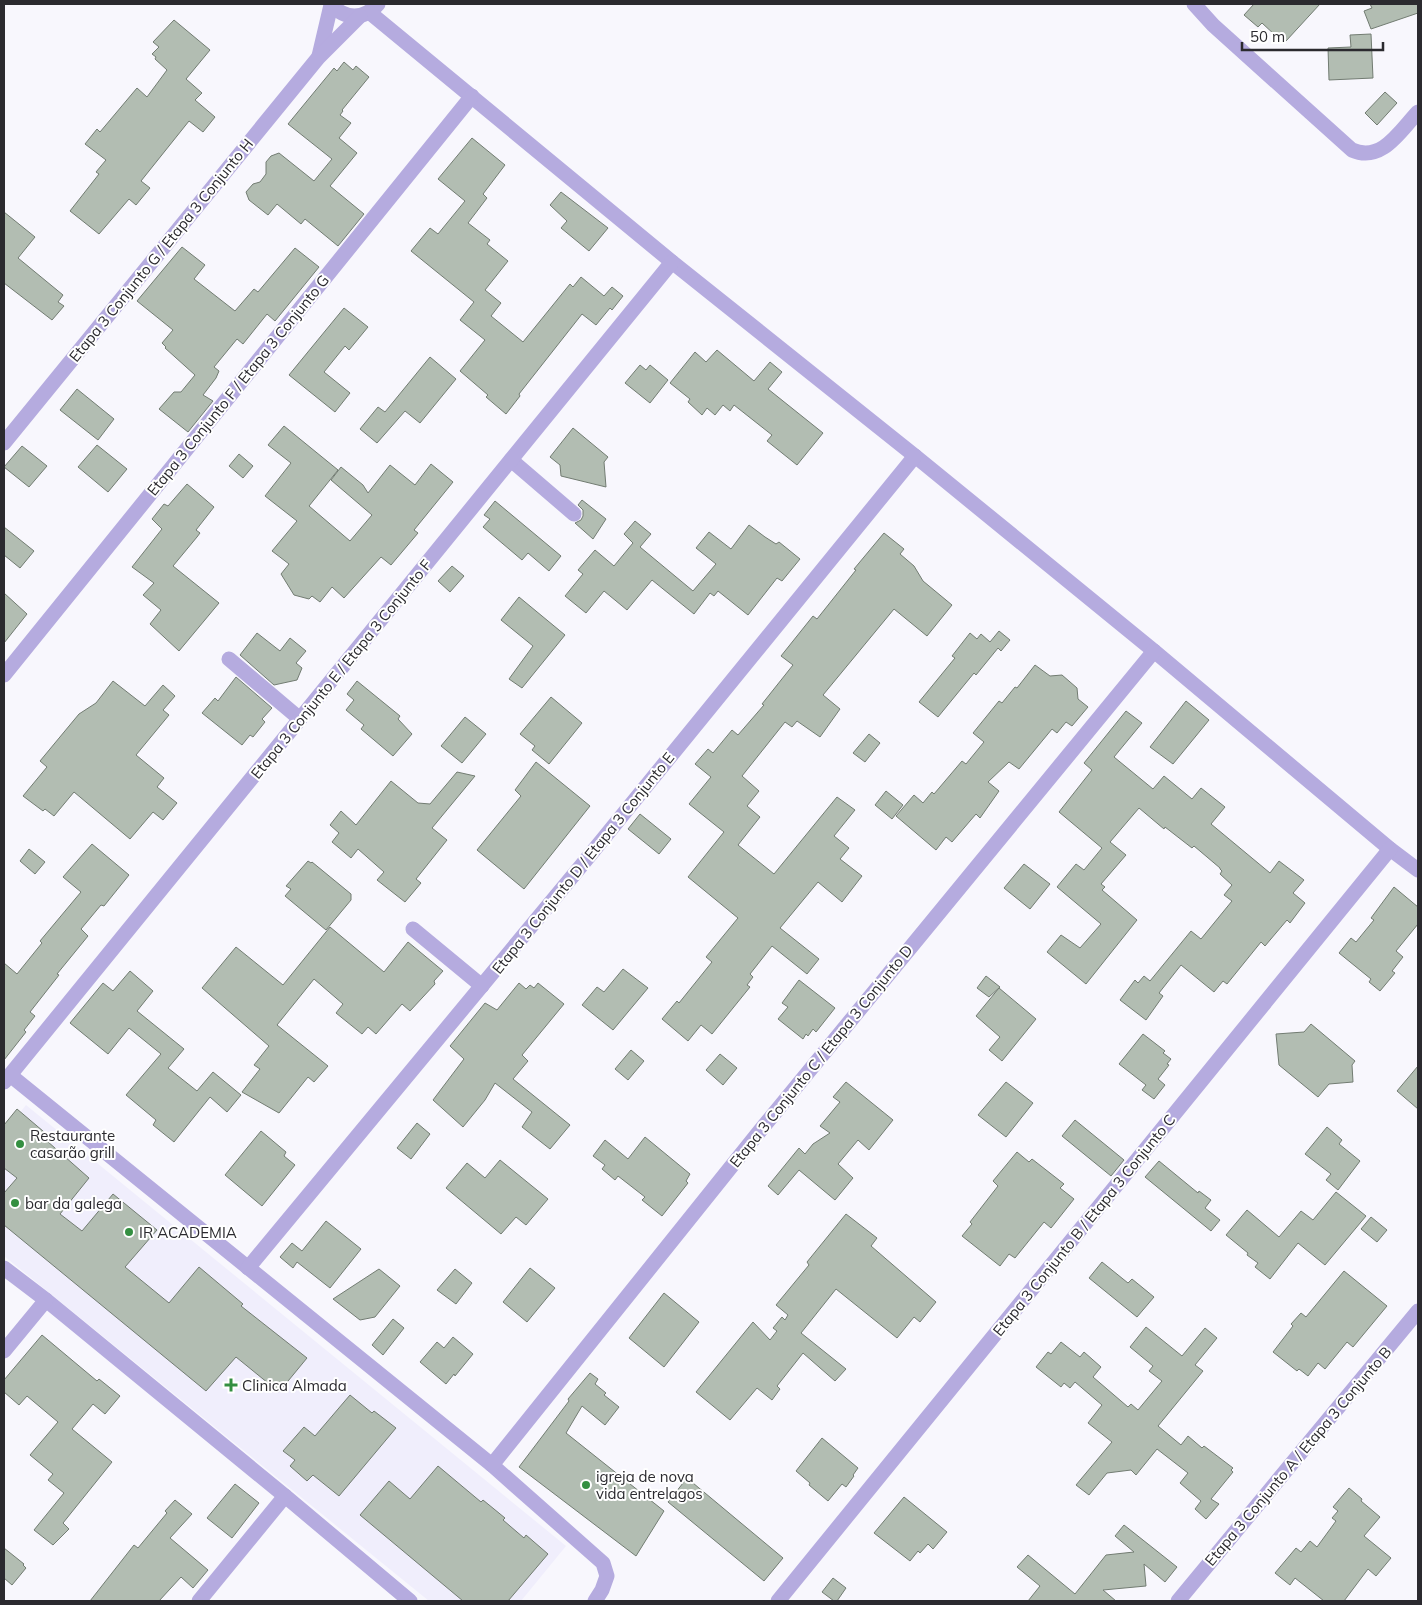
<svg xmlns="http://www.w3.org/2000/svg" width="1422" height="1605" viewBox="0 0 1422 1605" font-family="Mulish,sans-serif">
  <rect width="100%" height="100%" fill="#f8f7fd"/>
  <!-- built -->
  <polygon fill="#f0eefc" points="26,1105 566,1546 521,1601 429,1601 4,1256 4,1132"/>
  <!-- building -->
  <g fill="#b2bdb2" stroke="#727c72">
    <polygon points="1254,4 1320,4 1286,41 1278,34 1276,36 1262,23 1258,27 1244,15"/>
    <polygon points="1370,4 1418,4 1418,13 1371,29 1364,11 1372,8"/>
    <polygon points="174,20 210,50 186,79 202,93 195,100 215,117 203,132 189,121 141,181 150,188 136,205 129,199 99,234 70,211 99,174 96,172 106,160 85,144 97,129 100,132 137,88 147,97 167,70 155,59 156,57 152,54 159,47 153,42"/>
    <polygon points="1371,34 1373,78 1329,80 1328,48 1351,47 1350,35"/>
    <polygon points="344,62 353,70 356,66 369,77 342,110 343,111 340,115 351,123 339,138 357,153 330,186 364,214 338,246 305,219 301,224 277,204 268,215 249,200 246,192 253,184 260,182 266,174 266,162 271,156 279,153 314,181 332,159 288,124 334,68 337,71"/>
    <polygon points="1385,92 1397,103 1377,125 1365,113"/>
    <polygon points="472,138 505,165 483,194 487,198 468,223 490,240 487,244 508,261 485,290 501,303 491,316 523,342 570,284 573,287 581,277 604,296 612,287 623,296 612,310 610,308 596,325 582,314 519,394 520,396 506,414 486,397 488,395 460,371 485,340 460,320 474,302 411,251 430,228 438,234 465,201 438,179"/>
    <polygon points="561,192 608,228 589,251 561,228 567,221 550,205"/>
    <polygon points="4,212 35,237 18,258 63,295 58,302 64,306 52,320 4,283"/>
    <polygon points="182,247 205,265 194,279 235,311 254,289 258,292 295,248 319,267 275,321 267,314 243,344 237,339 214,367 219,371 216,378 203,395 213,401 188,432 159,409 174,392 181,392 195,375 165,348 166,347 162,343 173,330 137,301"/>
    <polygon points="344,308 368,327 349,350 345,346 324,372 350,393 335,412 289,375"/>
    <polygon points="717,350 754,381 770,362 782,372 768,389 823,433 797,465 767,441 772,435 734,405 730,411 723,405 715,415 707,408 702,415 688,402 690,399 670,383 695,352 706,362"/>
    <polygon points="430,357 456,379 420,423 405,411 377,443 360,429 378,407 385,412"/>
    <polygon points="640,365 646,370 650,365 668,380 650,403 625,383"/>
    <polygon points="77,389 114,419 98,440 60,410"/>
    <polygon points="284,426 338,470 309,506 350,541 372,515 331,480 341,467 363,485 368,493 390,465 415,485 431,464 453,482 414,530 418,533 391,565 381,557 344,598 332,587 320,602 312,596 309,599 294,595 281,574 289,564 272,551 297,521 265,496 291,463 268,445"/>
    <polygon points="573,428 608,457 604,462 606,487 561,476 560,465 550,457"/>
    <polygon points="97,445 127,469 108,492 78,467"/>
    <polygon points="22,446 47,466 29,487 4,467"/>
    <polygon points="239,454 253,466 243,478 229,466"/>
    <polygon points="187,484 214,507 196,530 200,533 197,537 173,566 219,603 179,651 150,624 161,610 143,595 154,583 132,567 162,529 152,519 164,504 168,506"/>
    <polygon points="582,500 606,519 593,539 575,523 581,520 583,516 583,510 578,505"/>
    <polygon points="495,501 561,556 549,571 528,553 522,560 483,527 490,519 484,515"/>
    <polygon points="635,521 651,534 640,547 693,591 716,564 696,548 709,532 731,549 749,525 765,537 776,544 779,542 800,559 782,581 777,578 748,615 718,591 714,596 710,593 694,614 652,580 627,610 604,591 586,613 565,596 583,574 578,570 595,550 614,566 633,543 624,534"/>
    <polygon points="4,527 34,551 20,568 4,555"/>
    <polygon points="884,533 904,549 900,554 914,566 923,581 952,605 927,636 894,609 823,695 840,709 820,737 797,721 792,727 785,722 742,776 759,791 747,806 760,817 738,845 774,874 837,797 855,810 834,836 849,848 840,859 862,876 842,902 818,882 780,928 819,959 807,974 772,946 750,974 753,977 747,985 750,987 712,1034 701,1025 688,1041 662,1019 677,1001 679,1003 712,962 706,957 738,918 688,877 724,832 689,804 711,777 695,764 708,749 713,753 732,730 738,735 764,705 762,704 793,665 781,656 813,616 817,619 856,570 854,569"/>
    <polygon points="452,566 464,576 450,592 438,581"/>
    <polygon points="4,593 27,614 4,643"/>
    <polygon points="519,597 565,635 522,688 509,679 533,646 501,620"/>
    <polygon points="999,631 1010,640 1001,651 998,648 976,675 974,673 938,717 919,702 955,658 952,656 970,633 977,639 981,634 990,642"/>
    <polygon points="257,633 280,651 290,638 306,651 296,663 302,668 297,680 274,685 240,655"/>
    <polygon points="1035,665 1050,676 1062,675 1077,688 1078,699 1088,707 1072,726 1066,722 1057,733 1052,729 1019,769 1009,762 988,782 999,791 980,818 976,814 952,842 946,837 936,850 896,816 914,795 923,803 932,792 934,794 962,761 966,764 984,742 973,733 999,701 1002,703 1015,687 1017,688"/>
    <polygon points="236,677 272,708 262,719 265,722 253,737 250,735 242,745 202,713 215,698 218,701"/>
    <polygon points="113,681 145,706 163,685 175,696 163,710 169,715 136,755 164,778 157,787 177,803 163,820 153,812 130,839 74,792 54,816 45,809 43,811 23,796 47,767 40,761 79,714 96,703"/>
    <polygon points="357,681 400,716 398,719 412,734 393,756 361,729 364,725 346,710 354,700 347,694"/>
    <polygon points="551,697 582,723 549,764 532,750 535,746 520,734"/>
    <polygon points="1186,701 1209,720 1173,764 1150,747"/>
    <polygon points="1126,711 1142,723 1114,757 1153,789 1164,776 1192,799 1201,788 1225,807 1211,824 1270,873 1279,861 1304,880 1293,893 1305,903 1290,923 1287,920 1265,946 1261,942 1227,984 1223,981 1214,992 1181,965 1159,993 1163,996 1146,1020 1120,1000 1135,980 1138,983 1144,976 1150,981 1191,931 1201,939 1232,901 1224,895 1232,885 1220,874 1222,871 1220,869 1220,868 1194,846 1192,848 1165,827 1164,829 1139,808 1110,842 1126,855 1101,884 1105,887 1102,890 1137,920 1086,984 1047,952 1061,935 1080,948 1101,924 1057,887 1076,864 1084,870 1102,848 1059,812 1092,770 1084,763"/>
    <polygon points="465,717 486,734 462,763 441,746"/>
    <polygon points="869,734 880,743 865,762 853,753"/>
    <polygon points="536,762 590,806 524,889 477,850 521,796 515,790"/>
    <polygon points="457,772 475,776 432,828 447,840 416,879 421,883 405,902 377,880 384,872 358,849 351,858 332,842 339,833 330,825 341,811 356,825 391,781 418,803 430,804"/>
    <polygon points="886,791 903,805 892,819 875,805"/>
    <polygon points="640,814 671,839 659,854 628,829"/>
    <polygon points="92,844 129,875 104,906 101,905 81,929 88,936 57,974 59,975 30,1012 35,1016 24,1030 26,1032 4,1060 4,963 17,974 42,943 40,941 81,892 63,877"/>
    <polygon points="29,849 45,862 35,874 20,861"/>
    <polygon points="308,861 311,863 312,862 351,894 351,900 326,930 285,896 291,889 286,886"/>
    <polygon points="1024,864 1050,884 1030,909 1004,888"/>
    <polygon points="1394,887 1418,907 1418,924 1396,951 1403,957 1392,971 1395,973 1380,991 1369,982 1371,979 1339,953 1351,938 1356,942 1374,920 1371,918"/>
    <polygon points="330,927 384,972 408,942 443,971 434,981 435,984 410,1011 402,1004 376,1034 368,1027 362,1034 336,1013 343,1004 314,979 277,1025 328,1066 314,1082 308,1077 279,1113 242,1092 260,1069 254,1065 269,1046 202,988 236,947 283,985"/>
    <polygon points="623,969 648,988 613,1030 582,1005 597,987 604,992"/>
    <polygon points="130,971 153,991 137,1011 184,1049 168,1068 197,1091 213,1072 241,1095 227,1112 210,1097 174,1142 153,1125 156,1120 126,1095 161,1054 129,1028 108,1054 70,1023 103,983 113,991"/>
    <polygon points="986,976 1000,987 989,997 977,988"/>
    <polygon points="799,980 835,1008 816,1032 813,1029 808,1036 806,1034 803,1039 778,1019 788,1007 782,1003"/>
    <polygon points="519,983 526,989 530,985 534,988 538,983 564,1004 522,1055 528,1061 513,1079 570,1125 550,1149 522,1127 532,1112 495,1083 485,1100 463,1127 433,1100 464,1059 450,1046 485,1003 497,1010"/>
    <polygon points="999,988 1036,1019 1002,1061 989,1050 1000,1037 976,1016"/>
    <polygon points="1311,1024 1355,1061 1352,1065 1353,1082 1329,1084 1318,1097 1279,1065 1276,1034 1304,1032"/>
    <polygon points="1143,1034 1165,1051 1163,1053 1171,1059 1167,1064 1169,1065 1158,1079 1165,1085 1154,1099 1142,1090 1146,1085 1119,1064"/>
    <polygon points="631,1050 644,1061 628,1080 615,1069"/>
    <polygon points="720,1054 737,1068 723,1085 706,1070"/>
    <polygon points="1418,1066 1418,1109 1397,1091"/>
    <polygon points="846,1082 893,1120 869,1150 858,1140 838,1164 853,1178 835,1200 799,1170 778,1195 768,1186 799,1148 805,1154 813,1144 830,1133 820,1126 840,1102 833,1097"/>
    <polygon points="1006,1082 1033,1103 1006,1137 978,1115"/>
    <polygon points="17,1109 50,1137 47,1141 89,1178 60,1214 82,1231 113,1194 157,1230 125,1267 169,1303 199,1267 243,1304 241,1306 307,1358 279,1392 236,1357 206,1391 4,1225 4,1193 17,1178 4,1168 4,1125"/>
    <polygon points="1075,1120 1124,1160 1111,1176 1062,1136"/>
    <polygon points="417,1123 430,1134 411,1159 397,1148"/>
    <polygon points="1327,1127 1342,1140 1339,1144 1360,1161 1338,1190 1326,1180 1331,1174 1305,1154"/>
    <polygon points="261,1131 286,1152 284,1156 295,1165 262,1206 225,1175"/>
    <polygon points="645,1137 690,1174 686,1181 688,1183 662,1216 642,1200 645,1197 618,1176 615,1180 602,1169 605,1165 593,1156 605,1140 628,1159"/>
    <polygon points="1017,1152 1029,1162 1032,1159 1064,1184 1060,1188 1074,1199 1051,1228 1044,1222 1015,1258 1009,1254 1000,1266 962,1236 972,1224 970,1222 998,1186 993,1181"/>
    <polygon points="500,1160 548,1199 526,1225 516,1217 501,1234 446,1188 467,1163 485,1178"/>
    <polygon points="1159,1161 1198,1193 1199,1191 1211,1200 1205,1208 1220,1220 1211,1231 1145,1177"/>
    <polygon points="1336,1192 1366,1216 1325,1265 1298,1243 1270,1279 1255,1267 1258,1263 1247,1255 1248,1253 1226,1235 1247,1210 1279,1237 1301,1211 1313,1220"/>
    <polygon points="846,1214 877,1238 871,1246 936,1302 920,1322 914,1317 897,1338 836,1289 801,1333 846,1369 835,1381 803,1353 777,1386 780,1389 772,1400 757,1388 730,1420 696,1392 753,1322 770,1340 777,1331 773,1328 782,1317 785,1320 788,1315 776,1305 809,1265 807,1262"/>
    <polygon points="1371,1217 1387,1230 1377,1242 1361,1229"/>
    <polygon points="326,1221 361,1249 330,1288 297,1262 293,1268 280,1257 292,1243 302,1251"/>
    <polygon points="1102,1262 1128,1283 1132,1279 1154,1297 1137,1317 1089,1278"/>
    <polygon points="530,1268 555,1288 527,1322 503,1302"/>
    <polygon points="379,1269 400,1286 375,1317 360,1320 333,1299"/>
    <polygon points="455,1269 472,1283 456,1304 437,1290"/>
    <polygon points="1344,1271 1387,1306 1353,1347 1347,1342 1325,1369 1318,1363 1308,1376 1299,1369 1297,1371 1273,1352 1293,1326 1291,1324 1301,1313 1306,1317"/>
    <polygon points="664,1293 699,1322 664,1367 629,1338"/>
    <polygon points="393,1319 404,1328 383,1355 372,1345"/>
    <polygon points="1146,1327 1182,1356 1205,1328 1217,1338 1195,1365 1203,1371 1158,1426 1181,1445 1188,1436 1202,1448 1204,1446 1233,1468 1231,1470 1233,1472 1211,1499 1219,1504 1206,1519 1195,1509 1201,1501 1180,1483 1188,1473 1157,1449 1136,1475 1131,1470 1107,1473 1089,1495 1076,1485 1112,1442 1088,1423 1102,1405 1075,1382 1070,1388 1064,1383 1061,1387 1036,1367 1048,1352 1051,1354 1061,1342 1080,1357 1084,1352 1101,1367 1093,1377 1128,1407 1131,1404 1138,1410 1162,1381 1149,1371 1153,1366 1130,1347"/>
    <polygon points="42,1335 97,1381 99,1379 120,1396 105,1414 93,1404 72,1429 112,1462 63,1523 69,1529 53,1545 34,1530 64,1493 48,1480 53,1474 30,1455 58,1422 27,1396 19,1405 4,1392 4,1380"/>
    <polygon points="453,1337 473,1354 455,1376 454,1374 446,1384 420,1362 437,1342 444,1348"/>
    <polygon points="590,1373 598,1379 595,1384 606,1393 604,1395 619,1407 605,1425 582,1406 566,1433 664,1511 636,1556 519,1467 569,1401 568,1399"/>
    <polygon points="350,1395 372,1413 374,1411 396,1428 339,1496 313,1475 307,1481 290,1466 295,1460 283,1451 304,1427 315,1436"/>
    <polygon points="822,1438 858,1468 853,1475 854,1476 846,1487 842,1484 828,1501 809,1485 810,1483 796,1471"/>
    <polygon points="438,1466 481,1502 483,1500 505,1518 503,1520 524,1538 526,1535 548,1554 508,1601 463,1601 360,1515 389,1481 410,1499"/>
    <polygon points="687,1478 783,1558 764,1581 668,1502"/>
    <polygon points="235,1484 259,1503 232,1538 207,1518"/>
    <polygon points="1349,1488 1362,1499 1361,1501 1380,1517 1364,1536 1391,1558 1376,1576 1368,1569 1344,1601 1324,1601 1295,1578 1290,1585 1275,1573 1296,1548 1301,1552 1310,1541 1317,1547 1336,1521 1332,1518 1338,1511 1333,1507"/>
    <polygon points="904,1497 947,1532 933,1549 928,1544 920,1553 918,1551 910,1561 874,1533"/>
    <polygon points="175,1500 192,1514 170,1538 208,1570 193,1588 181,1577 159,1601 90,1601 134,1545 138,1548 167,1513 165,1511"/>
    <polygon points="1124,1525 1177,1567 1165,1582 1144,1564 1146,1586 1103,1590 1116,1601 1028,1601 1040,1586 1017,1567 1028,1555 1075,1594 1106,1555 1134,1552 1115,1536"/>
    <polygon points="4,1548 24,1564 23,1565 26,1568 12,1585 4,1578"/>
    <polygon points="833,1578 846,1588 837,1601 834,1601 822,1592"/>
  </g>
  <g fill="none" stroke-linecap="round" stroke-linejoin="round">
    <!-- minor -->
    <g stroke="#b5abdf" stroke-width="15">
      <path d="M331,4C345,20 364,20 378,4"/>
      <path d="M1194,4L1213,25L1352,150C1382,163 1400,131 1418,112"/>
      <polyline points="369,12 672,262 915,456 1154,651 1390,849 1418,870"/>
      <polyline points="319,56 331,5"/>
      <polyline points="4,443 318,58 360,16"/>
      <polyline points="511,460 574,514"/>
      <polyline points="229,659 300,719"/>
      <polyline points="4,675 472,96"/>
      <polyline points="413,929 482,986"/>
      <polyline points="10,1075 672,262"/>
      <polyline points="4,1082 10,1075 492,1465 603,1563 607,1576 602,1590 595,1601"/>
      <polyline points="4,1268 46,1300 285,1496 410,1601"/>
      <polyline points="248,1268 581,866 915,456"/>
      <polyline points="4,1351 46,1300"/>
      <polyline points="492,1465 759,1132 1154,651"/>
      <polyline points="199,1601 285,1496"/>
      <polyline points="778,1601 1390,849"/>
      <polyline points="1178,1601 1418,1311"/>
    </g>
  </g>
  <!-- markers -->
  <g fill="#348f41" stroke="#fff" stroke-width="2">
    <circle cx="20" cy="1144" r="5"/>
    <circle cx="15" cy="1203" r="5"/>
    <circle cx="129" cy="1232" r="5"/>
    <path d="M228.5 1377.5h5v5h5v5h-5v5h-5v-5h-5v-5h5z"/>
    <circle cx="586" cy="1485" r="5"/>
  </g>
  <g text-anchor="middle" dominant-baseline="central" stroke-width="4" stroke-linejoin="round" paint-order="stroke">
    <!-- street labels -->
    <g font-size="15" fill="#2b2a2f" stroke="#fff">
      <text transform="translate(161 250) rotate(-51)">Etapa 3 Conjunto G / Etapa 3 Conjunto H</text>
      <text transform="translate(238 385) rotate(-51)">Etapa 3 Conjunto F / Etapa 3 Conjunto G</text>
      <text transform="translate(341 669) rotate(-51)">Etapa 3 Conjunto E / Etapa 3 Conjunto F</text>
      <text transform="translate(583 863) rotate(-51)">Etapa 3 Conjunto D / Etapa 3 Conjunto E</text>
      <text transform="translate(821 1056) rotate(-51)">Etapa 3 Conjunto C / Etapa 3 Conjunto D</text>
      <text transform="translate(1084 1225) rotate(-51)">Etapa 3 Conjunto B / Etapa 3 Conjunto C</text>
      <text transform="translate(1298 1456) rotate(-50)">Etapa 3 Conjunto A / Etapa 3 Conjunto B</text>
    </g>
    <!-- poi labels -->
    <g font-size="15" fill="#2b2a2f" stroke="#fff" text-anchor="start">
      <text x="30" y="1135">Restaurante<tspan x="30" dy="17">casarão grill</tspan></text>
      <text x="25" y="1203">bar da galega</text>
      <text x="139" y="1232">IR ACADEMIA</text>
      <text x="242" y="1385">Clinica Almada</text>
      <text x="596" y="1476">igreja de nova<tspan x="596" dy="17">vida entrelagos</tspan></text>
    </g>
  </g>
  <!-- border -->
  <rect width="1422" height="1605" fill="none" stroke="#2b2a2f" stroke-width="10"/>
  <!-- scale -->
  <path d="M1242 42v8h141v-8" fill="none" stroke="#2b2a2f" stroke-width="2.5"/>
  <text x="1250" y="42" font-size="15" fill="#2b2a2f" stroke="#ffffff" stroke-width="4" paint-order="stroke">50 m</text>
</svg>
